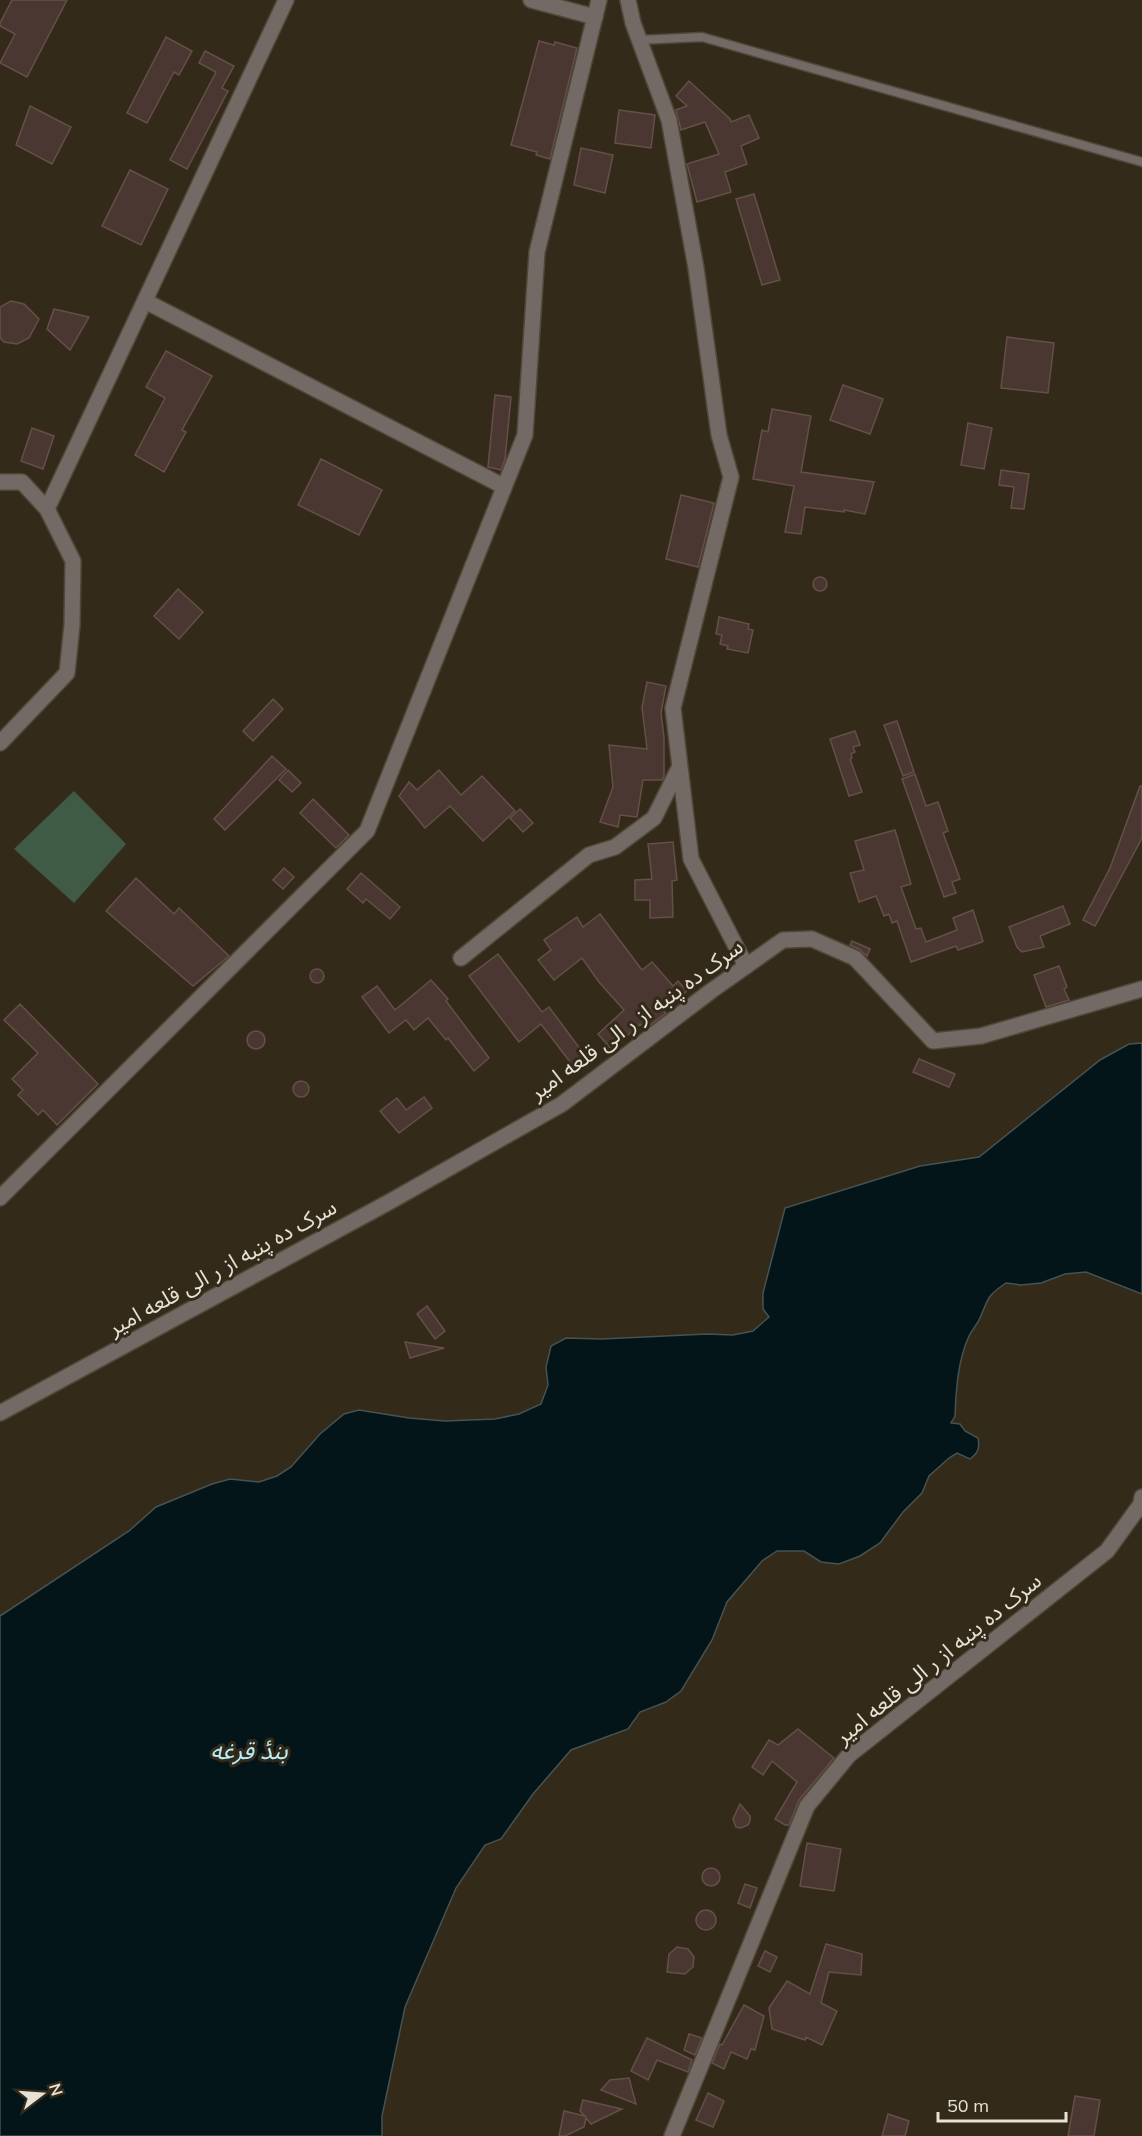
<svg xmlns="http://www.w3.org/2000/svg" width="1142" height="2136" font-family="Mulish,'Noto Sans Arabic',sans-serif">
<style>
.green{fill:#3f5b46}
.water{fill:#031519;stroke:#475252;stroke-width:1.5}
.building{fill:#4b3731;stroke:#654f49;stroke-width:1.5}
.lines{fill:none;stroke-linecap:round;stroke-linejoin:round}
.service-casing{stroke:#514738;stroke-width:11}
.minor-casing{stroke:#514738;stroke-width:18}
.tertiary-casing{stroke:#514738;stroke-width:18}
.service{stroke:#736965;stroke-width:8}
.minor{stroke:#736965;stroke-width:15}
.tertiary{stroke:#736965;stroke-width:15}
.labels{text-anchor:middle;stroke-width:6;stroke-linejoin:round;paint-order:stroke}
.street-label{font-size:22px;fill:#e7e1d6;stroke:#342a1a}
.water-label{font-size:24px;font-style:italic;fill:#b7effb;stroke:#342a1a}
</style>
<rect width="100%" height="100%" fill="#342a1a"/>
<!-- green -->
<path class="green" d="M74 791 126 844 74 903 14 849Z"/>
<!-- water -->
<path class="water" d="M1142 1043V1294L1086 1272 1065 1274 1041 1283 1021 1285 1006 1283C985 1297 989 1299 979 1320 976 1326 972 1330 969 1336 958 1360 956 1389 955 1416L951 1423 960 1424 965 1431 978 1438C980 1448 978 1453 970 1459L957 1453 949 1458 929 1476 922 1493 903 1512 880 1543 860 1556 839 1564 821 1562 804 1551H777L762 1561 727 1602 712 1640 681 1691 666 1702 640 1712 628 1729 571 1750 533 1794 501 1839 485 1845 456 1888 405 2007 382 2116V2136H0V1616L129 1531 156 1507 212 1484 230 1479 259 1482 277 1476 291 1467 320 1434 344 1414 359 1410 409 1418 445 1421 495 1419 519 1414 541 1404 548 1385 546 1367 551 1346 566 1338 602 1339 707 1334 733 1335 753 1331 769 1317 763 1309V1293L785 1208 920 1166 979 1157 1100 1060 1129 1044Z"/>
<!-- building -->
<g class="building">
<path d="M12 0H67L27 77 0 63 15 34 0 26V23Z"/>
<path d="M166 37 192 51 179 75 174 72 147 123 127 113Z"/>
<path d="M539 41 554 45 555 42 577 48 550 159 536 155 537 152 511 145Z"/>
<path d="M205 51 234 66 222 88 228 91 187 169 170 160 216 72 199 63Z"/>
<path d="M689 81 730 119 731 122 749 115 759 138 741 146 747 164 725 172 731 192 697 202 687 164 719 154 705 122 681 130 676 110 687 106 676 96Z"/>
<path d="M30 106 71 127 52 164 16 145Z"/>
<path d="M619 110 655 115 651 148 615 143Z"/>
<path d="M581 148 613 155 605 193 574 185Z"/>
<path d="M130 170 168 189 141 245 102 226Z"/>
<path d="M754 194 780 280 762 285 736 199Z"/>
<path d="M11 301 24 304 39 319 29 338 17 344 4 342 0 338V307Z"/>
<path d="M54 309 89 317 70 350 47 329Z"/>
<path d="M1007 337 1054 343 1048 393 1001 388Z"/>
<path d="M166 351 212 376 182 430 186 432 164 472 135 455 165 398 146 387Z"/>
<path d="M843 385 883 399 870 434 830 420Z"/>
<path d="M495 395 511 397 505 459 501 470 488 467Z"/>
<path d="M772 409 811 416 801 472 874 482 865 514 844 510V512L805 507 801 534 785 532 794 486 753 479 762 430 768 432Z"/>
<path d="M968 423 992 428 984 469 961 465Z"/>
<path d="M32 428 54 436 43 469 21 461Z"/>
<path d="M321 459 382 490 359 535 298 505Z"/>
<path d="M1001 470 1029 474 1024 509 1011 508 1014 487 999 485Z"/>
<path d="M681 495 714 503 698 567 666 559Z"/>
<circle cx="820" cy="584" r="7"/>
<path d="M178 589 203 612 179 639 154 616Z"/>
<path d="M719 617 749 624 748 629 753 630 748 653 727 649 728 646 720 644 722 635 716 634Z"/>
<path d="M647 682 666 686 661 713 664 737V777L662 780H643L637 817 620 815 618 827 600 822 613 787 609 745 647 749 642 707Z"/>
<path d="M273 699 283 709 253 741 243 731Z"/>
<path d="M897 721 914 772 903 776 884 725Z"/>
<path d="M855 731 860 745 853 747 855 752 851 754 852 758 850 759 862 792 849 796 830 739Z"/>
<path d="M272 756 286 769 225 830 214 819Z"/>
<path d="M288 770 301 783 292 792 279 780Z"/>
<path d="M439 770 461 795 482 776 515 811 483 841 450 806 425 828 399 796 409 782 417 790Z"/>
<path d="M915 774 926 806 938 802 948 831 943 833 960 879 952 882 956 893 944 897 902 779Z"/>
<path d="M1140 786H1142V838L1095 926 1083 920 1110 868Z"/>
<path d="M313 799 349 835 336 848 300 813Z"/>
<path d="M520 809 533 823 523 832 510 818Z"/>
<path d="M895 830 911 884 901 887 916 929 921 928 926 942 957 930 953 918 973 910 983 941 982 942 958 950 956 946 911 962 897 921 892 923 889 914 884 916 876 896 859 902 850 873 864 870 855 841Z"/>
<path d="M673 842 677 880 672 881 673 917 650 918V900H635V880L652 879 648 844Z"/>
<path d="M284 868 294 877 283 889 273 880Z"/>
<path d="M361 873 400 907 390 919 366 899 363 903 347 889Z"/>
<path d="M136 878 174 914 179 908 229 956 193 986 106 911Z"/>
<path d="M1063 906 1070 924 1040 936 1044 947 1022 952 1017 947 1009 927Z"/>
<path d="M600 914 642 970 652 962 673 986 678 981 687 991 664 1011 666 1013 645 1029 640 1024 612 1050 598 1034 624 1010 599 982 582 958 554 980 538 960 551 950 544 940 577 917 583 927Z"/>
<path d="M852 941 870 949 867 956 859 949 850 945Z"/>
<path d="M498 954 542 1012 549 1007 590 1062 577 1071 541 1024 519 1042 469 976Z"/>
<path d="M1059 966 1067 987 1064 989 1069 1000 1046 1007 1034 975Z"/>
<circle cx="317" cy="976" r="7"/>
<path d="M431 980 448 999 446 1001 489 1058 474 1071 448 1038 446 1040 428 1018 414 1030 406 1020 389 1033 362 997 377 986 395 1010Z"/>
<path d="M20 1004 98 1084 57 1125 43 1110 38 1115 18 1095 23 1090 12 1079 38 1053 4 1020Z"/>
<circle cx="256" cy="1040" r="9"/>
<path d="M919 1059 955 1074 949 1087 913 1072Z"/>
<circle cx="301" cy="1089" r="8"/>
<path d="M424 1097 432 1108 399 1133 380 1111 397 1098 406 1110Z"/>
<path d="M427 1306 445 1331 435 1339 417 1314Z"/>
<path d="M405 1342 444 1348 410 1358Z"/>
<path d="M798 1729 834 1758 799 1800 789 1825H785L775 1819 797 1782 772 1761 763 1775 752 1767 769 1740 778 1745Z"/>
<path d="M740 1804 750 1816V1821L748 1825 741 1828 736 1827 733 1819Z"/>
<path d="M807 1843 841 1849 834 1891 800 1886Z"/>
<circle cx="711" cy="1877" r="9"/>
<path d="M745 1884 757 1888 750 1908 738 1903Z"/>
<circle cx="706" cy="1920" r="10"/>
<path d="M826 1944 862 1954 861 1975 829 1972 821 2003 837 2011 822 2045 806 2037 805 2040 772 2029 769 2008 787 1981 810 1994Z"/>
<path d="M677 1947 688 1949 694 1957 693 1967 685 1974 667 1972 669 1954Z"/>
<path d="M765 1951 777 1957 770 1972 758 1966Z"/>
<path d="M744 2005 764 2016 755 2050 751 2049 747 2059 731 2052 724 2069 712 2063 720 2044 722 2045Z"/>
<path d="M689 2034 702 2038 695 2055 684 2050Z"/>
<path d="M647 2038 692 2060 688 2072 657 2060 648 2080 631 2071Z"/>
<path d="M629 2078 636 2104 601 2090 610 2080Z"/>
<path d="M708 2093 724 2101 713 2127 696 2120Z"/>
<path d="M1075 2096 1100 2100 1094 2136H1068Z"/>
<path d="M583 2100 622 2109 591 2124 586 2118 584 2127 565 2136H559L564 2111 585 2116 580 2111Z"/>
<path d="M888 2114 909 2121 905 2136H882Z"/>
</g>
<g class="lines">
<defs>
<path id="service" d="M639 40 702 37 1142 162"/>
<g id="minor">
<path d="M531 0 595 17"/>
<path d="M628 0 633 23 669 120 696 268 719 435 731 477 673 708 691 859 746 966"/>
<path d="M145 301 503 486"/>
<path d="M47 509 286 0"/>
<path d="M461 958 589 855 615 847 654 818 679 768"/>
<path d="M0 1198 367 831 525 435 537 252 599 0"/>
</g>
<g id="tertiary">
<path d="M0 482H22L47 509 73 561 72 625 67 673 0 743"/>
<path d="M0 1413 391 1201 562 1104 711 991 783 940 812 939 855 958 933 1041 981 1036 1142 989"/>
<path d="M672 2136 807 1806 849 1755 1107 1551 1141 1504 1142 1497"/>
</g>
</defs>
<!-- service casing -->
<use href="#service" class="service-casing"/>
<!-- minor casing -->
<use href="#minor" class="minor-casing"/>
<!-- tertiary casing -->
<use href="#tertiary" class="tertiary-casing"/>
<!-- service -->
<use href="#service" class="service"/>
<!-- minor -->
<use href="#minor" class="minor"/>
<!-- tertiary -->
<use href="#tertiary" class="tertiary"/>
</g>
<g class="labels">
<!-- street labels -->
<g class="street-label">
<text transform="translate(636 1019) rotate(-36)" y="8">سرک ده پنبه از ر الی قلعه امیر</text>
<text transform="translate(222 1267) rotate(-29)" y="8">سرک ده پنبه از ر الی قلعه امیر</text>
<text transform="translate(938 1658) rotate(-39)" y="8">سرک ده پنبه از ر الی قلعه امیر</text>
</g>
<!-- water labels -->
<g class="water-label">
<text x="249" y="1759">بندٔ قرغه</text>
</g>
</g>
<!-- north arrow -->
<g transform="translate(42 2094) rotate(73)" stroke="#342a1a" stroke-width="4.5" paint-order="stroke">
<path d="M0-4.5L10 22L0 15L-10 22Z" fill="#e7e1d6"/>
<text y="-9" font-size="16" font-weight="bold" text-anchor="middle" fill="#e7e1d6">N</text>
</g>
<!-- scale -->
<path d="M938 2112v9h128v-9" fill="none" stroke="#e7e1d6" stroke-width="3"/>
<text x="947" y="2112" font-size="18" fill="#e7e1d6" stroke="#342a1a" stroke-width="4.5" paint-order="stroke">50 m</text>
</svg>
